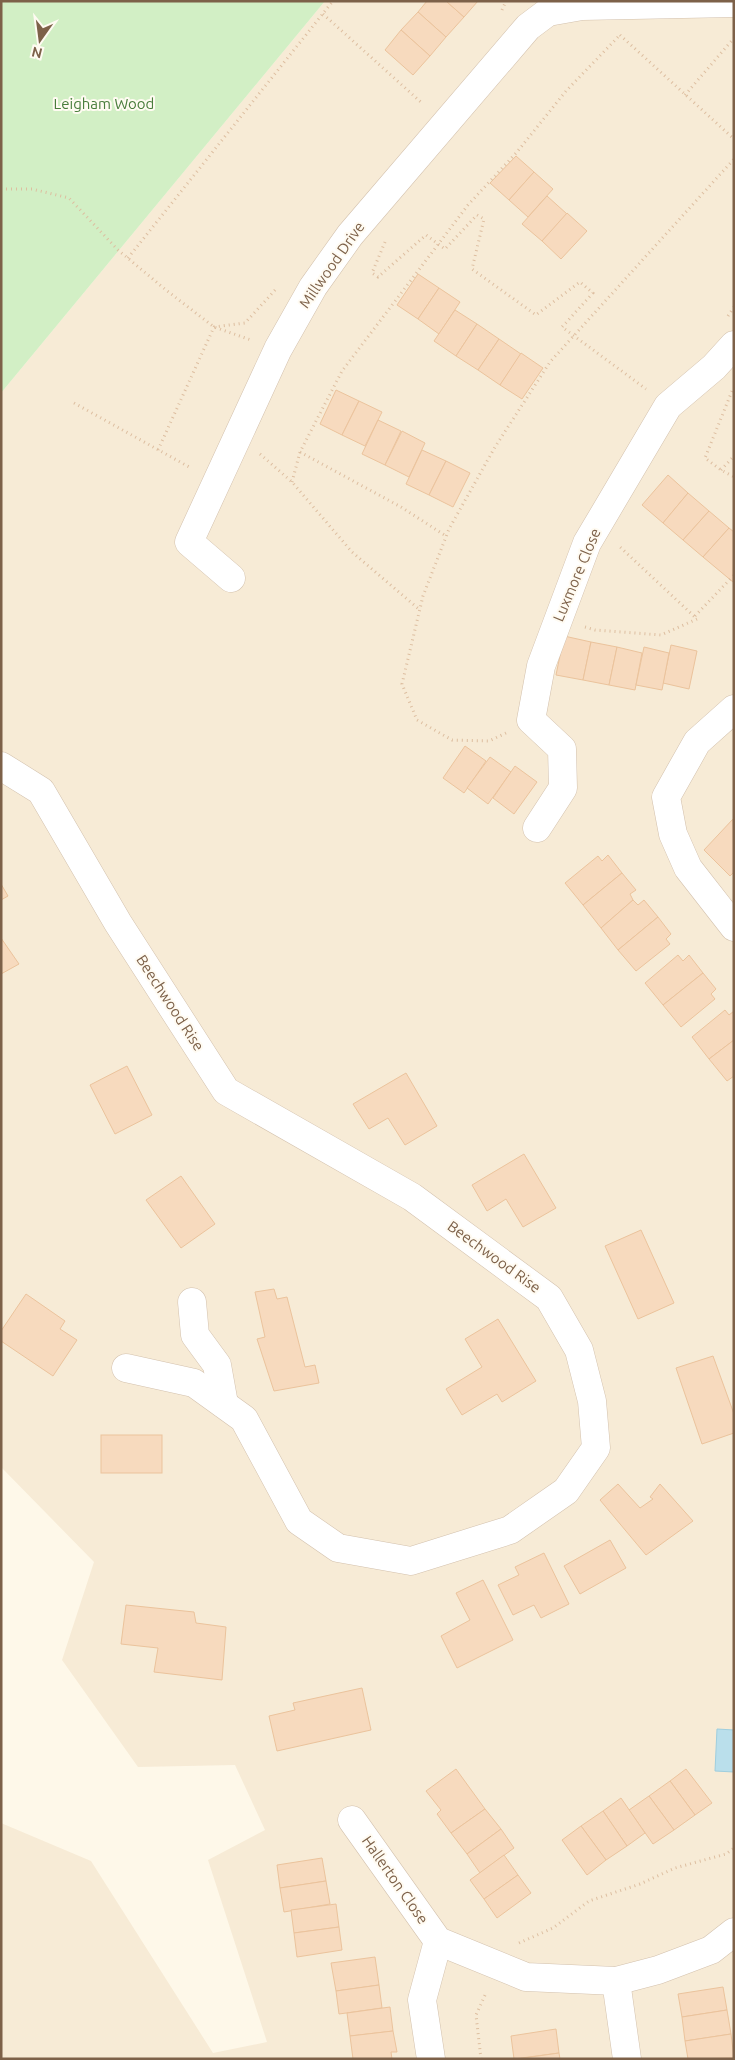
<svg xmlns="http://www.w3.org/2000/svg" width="735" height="2060" font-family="Ubuntu,sans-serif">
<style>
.residential{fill:#f7ebd6}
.green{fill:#d2efc5}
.water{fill:#badfeb;stroke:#9fcede}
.building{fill:#f7dabe;stroke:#ebc39c}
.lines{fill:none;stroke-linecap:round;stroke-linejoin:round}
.street-casing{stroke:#d3c1ad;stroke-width:29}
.path{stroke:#ddbea0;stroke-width:3;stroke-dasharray:1 4;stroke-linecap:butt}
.street{stroke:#fff;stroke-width:28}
.labels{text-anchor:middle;stroke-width:4;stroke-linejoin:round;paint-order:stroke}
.park-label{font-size:15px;fill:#497d3c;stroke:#fffbf2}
.street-label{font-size:15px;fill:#7d6149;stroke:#fffbf2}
</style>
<rect width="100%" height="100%" fill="#fef8e9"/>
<!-- residential -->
<path class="residential" d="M325 1H734V2059H1V1823L91 1861 213 2053 267 2042 208 1860 265 1830 235 1765 138 1767 62 1660 94 1562 1 1467V393Z"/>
<!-- green -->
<path class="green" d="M1 1H325L1 393Z"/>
<!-- water -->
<path class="water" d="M717 1729 734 1730V1772L715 1771Z"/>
<!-- building -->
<g class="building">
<path d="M427 1H446L464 17 446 37 418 12Z"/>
<path d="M446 1H478L464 17Z"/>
<path d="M418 12 446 37 430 56 401 30Z"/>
<path d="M401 30 430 56 413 75 385 50Z"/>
<path d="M516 156 534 172 509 200 490 183Z"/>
<path d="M534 172 553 189 528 217 509 200Z"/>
<path d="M547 196 567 214 542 241 522 224Z"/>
<path d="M567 213 587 231 561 259 542 241Z"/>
<path d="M418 274 439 288 418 319 397 305Z"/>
<path d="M439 288 460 302 439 334 418 319Z"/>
<path d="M455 310 477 324 456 356 434 341Z"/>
<path d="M477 324 499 339 478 370 456 356Z"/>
<path d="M499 339 521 354 500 385 478 370Z"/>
<path d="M521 353 543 368 522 399 500 385Z"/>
<path d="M336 390 359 401 342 435 320 424Z"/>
<path d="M359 401 382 412 365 446 342 435Z"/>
<path d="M378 420 401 431 385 465 362 454Z"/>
<path d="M402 431 425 443 409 477 385 465Z"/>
<path d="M422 450 446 461 429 495 406 484Z"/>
<path d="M446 461 470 473 453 507 429 495Z"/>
<path d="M668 475 688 493 663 523 642 505Z"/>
<path d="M688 493 709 511 683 540 663 523Z"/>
<path d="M709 511 729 528 703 557 683 540Z"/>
<path d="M729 528 734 532 733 582 703 557Z"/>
<path d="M564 636 591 642 583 680 556 675Z"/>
<path d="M591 642 617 647 609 685 583 680Z"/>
<path d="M671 645 697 651 689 689 663 683Z"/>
<path d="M617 647 642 653 635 690 609 685Z"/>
<path d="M644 647 669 653 662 690 636 685Z"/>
<path d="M465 746 486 761 464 793 443 778Z"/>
<path d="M490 757 511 772 488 804 467 788Z"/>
<path d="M515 766 537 782 514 814 493 798Z"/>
<path d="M733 819 734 872 730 876 704 850Z"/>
<path d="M608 855 622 873 583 905 565 883 598 856 602 861Z"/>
<path d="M622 873 636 890 630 894 633 900 601 928 583 905Z"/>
<path d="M1 884 8 896 1 900Z"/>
<path d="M633 900 638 905 644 900 658 917 618 950 601 928Z"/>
<path d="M658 917 671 934 666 939 670 944 636 971 618 950Z"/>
<path d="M1 938 19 964 1 974Z"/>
<path d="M678 955 683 961 689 955 703 973 663 1005 645 983Z"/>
<path d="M703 973 716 989 711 994 715 999 681 1027 663 1005Z"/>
<path d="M725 1010 729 1015 734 1011V1040L709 1059 692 1037Z"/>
<path d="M734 1040V1076L727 1081 709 1059Z"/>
<path d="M127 1066 152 1115 115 1134 90 1085Z"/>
<path d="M406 1073 437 1126 405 1145 388 1118 369 1129 353 1104Z"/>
<path d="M524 1154 556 1208 523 1227 506 1199 487 1211 472 1185Z"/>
<path d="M181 1176 215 1224 181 1248 146 1200Z"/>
<path d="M641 1230 674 1303 638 1319 605 1246Z"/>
<path d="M274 1289 277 1299 287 1297 305 1367 315 1365 319 1383 274 1391 257 1339 265 1337 255 1292Z"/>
<path d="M26 1294 65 1321 60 1329 77 1340 53 1376 1 1341V1331Z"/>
<path d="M498 1319 536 1381 502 1402 497 1394 462 1415 446 1389 482 1367 465 1339Z"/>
<path d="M713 1356 734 1414V1433L702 1444 676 1368Z"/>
<rect x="101" y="1435" width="61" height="38"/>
<path d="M618 1484 640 1508 653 1499 650 1497 660 1484 693 1521 646 1555 600 1500Z"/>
<path d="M610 1540 626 1568 580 1594 564 1566Z"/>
<path d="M544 1553 569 1604 541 1618 534 1605 513 1615 498 1585 519 1575 515 1567Z"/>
<path d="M483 1580 513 1640 457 1668 441 1636 470 1620 456 1593Z"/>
<path d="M126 1605 194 1612 196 1623 226 1627 222 1680 154 1672 158 1648 121 1644Z"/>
<path d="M362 1688 371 1730 277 1751 269 1716 295 1710 293 1703Z"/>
<path d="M456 1769 485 1809 451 1833 437 1814 441 1810 426 1791Z"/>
<path d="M686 1769 712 1803 695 1815 670 1781Z"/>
<path d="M670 1781 695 1815 674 1830 649 1796Z"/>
<path d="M649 1796 674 1830 653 1844 629 1810Z"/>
<path d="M621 1798 645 1833 627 1846 603 1811Z"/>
<path d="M485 1809 501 1829 467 1854 451 1833Z"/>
<path d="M603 1811 627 1846 606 1860 581 1826Z"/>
<path d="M581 1826 606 1860 587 1875 562 1840Z"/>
<path d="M501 1829 514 1848 480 1873 467 1854Z"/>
<path d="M504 1855 518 1875 484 1899 470 1880Z"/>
<path d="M322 1858 326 1881 280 1888 277 1865Z"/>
<path d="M518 1875 531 1893 497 1918 484 1899Z"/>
<path d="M326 1881 330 1904 284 1912 280 1888Z"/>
<path d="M336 1904 339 1927 294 1933 291 1910Z"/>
<path d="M339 1927 342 1950 297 1957 294 1933Z"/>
<path d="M375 1957 379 1985 336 1991 331 1963Z"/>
<path d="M379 1985 382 2008 339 2014 336 1991Z"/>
<path d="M723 1987 727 2010 682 2017 678 1994Z"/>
<path d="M390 2007 393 2031 350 2036 347 2013Z"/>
<path d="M727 2010 731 2034 685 2041 682 2017Z"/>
<path d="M556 2029 559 2053 514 2059 511 2036Z"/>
<path d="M393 2031 397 2052H391L392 2059H353L350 2036Z"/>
<path d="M731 2034 734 2058 688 2059 685 2041Z"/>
<path d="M559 2053 560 2059H517Z"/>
</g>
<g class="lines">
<defs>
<g id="street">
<path d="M231 578 189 542 278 349 313 287 350 235 528 27 548 12 582 6 734 3"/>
<path d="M734 709 697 742 666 797 673 834 688 868 734 927"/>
<path d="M1 766 41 791 118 923 226 1091 412 1197 549 1298 579 1350 592 1401 596 1448 566 1491 510 1530 411 1561 338 1548 299 1521 244 1419 194 1383 126 1368"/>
<path d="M537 828 563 788 562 749 531 720 541 666 587 543 668 406 714 367 734 345"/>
<path d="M192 1302 195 1335 217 1365 224 1404"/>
<path d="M352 1820 438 1941 526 1977 616 1981 658 1970 711 1950 734 1932"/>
<path d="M616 1981 627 2059"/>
<path d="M431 2059 422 2000 438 1941"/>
</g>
</defs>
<!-- street casing -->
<use href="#street" class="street-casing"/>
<!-- path -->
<g class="path">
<path d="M502 10 506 1"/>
<path d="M323 14 423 104"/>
<path d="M620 35 734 139"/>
<path d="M685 95 734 38"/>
<path d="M1 189H32L69 198 118 250 166 290 214 327 251 340"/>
<path d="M385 242 372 273 378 277 426 235 445 249 477 215 484 219 472 269 536 315 580 282 593 293 562 327 646 389"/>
<path d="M128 258 333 1"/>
<path d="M728 316 734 307"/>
<path d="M732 391 705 458 721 470 734 477"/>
<path d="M74 403 191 468"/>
<path d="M158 450 214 327 245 323 277 288"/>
<path d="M300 452 401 507 446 536"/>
<path d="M260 454 292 482 352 552 420 610"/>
<path d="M721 470 734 456"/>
<path d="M292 482 300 452 342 371 468 205 517 152 566 91 619 36"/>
<path d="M695 616 734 575"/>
<path d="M585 627 595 630 661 635 697 619 619 546"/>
<path d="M506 733 489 741 452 740 417 720 402 684 423 596 449 529 495 447 550 362 734 159"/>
<path d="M519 1943 553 1928 589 1901 640 1884 675 1868 726 1854 734 1848"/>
<path d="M481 2059 476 2015 486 1993"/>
</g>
<!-- street -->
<use href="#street" class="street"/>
</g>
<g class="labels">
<!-- park labels -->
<g class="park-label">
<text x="104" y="109">Leigham Wood</text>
</g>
<!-- street labels -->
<g class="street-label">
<text transform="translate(332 265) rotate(-55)" y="5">Millwood Drive</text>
<text transform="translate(577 575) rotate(-67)" y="5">Luxmore Close</text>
<text transform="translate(170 1003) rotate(57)" y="5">Beechwood Rise</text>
<text transform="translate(494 1257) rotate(36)" y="5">Beechwood Rise</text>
<text transform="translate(395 1880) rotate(55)" y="5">Hallerton Close</text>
</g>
</g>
<!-- border -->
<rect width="735" height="2060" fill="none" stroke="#7d6149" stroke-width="5"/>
<!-- north arrow -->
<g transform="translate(40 40) rotate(194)" stroke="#fffbf2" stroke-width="4" paint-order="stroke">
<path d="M0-4L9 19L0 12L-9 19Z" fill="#7d6149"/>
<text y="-8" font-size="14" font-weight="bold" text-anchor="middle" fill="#7d6149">N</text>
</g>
</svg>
